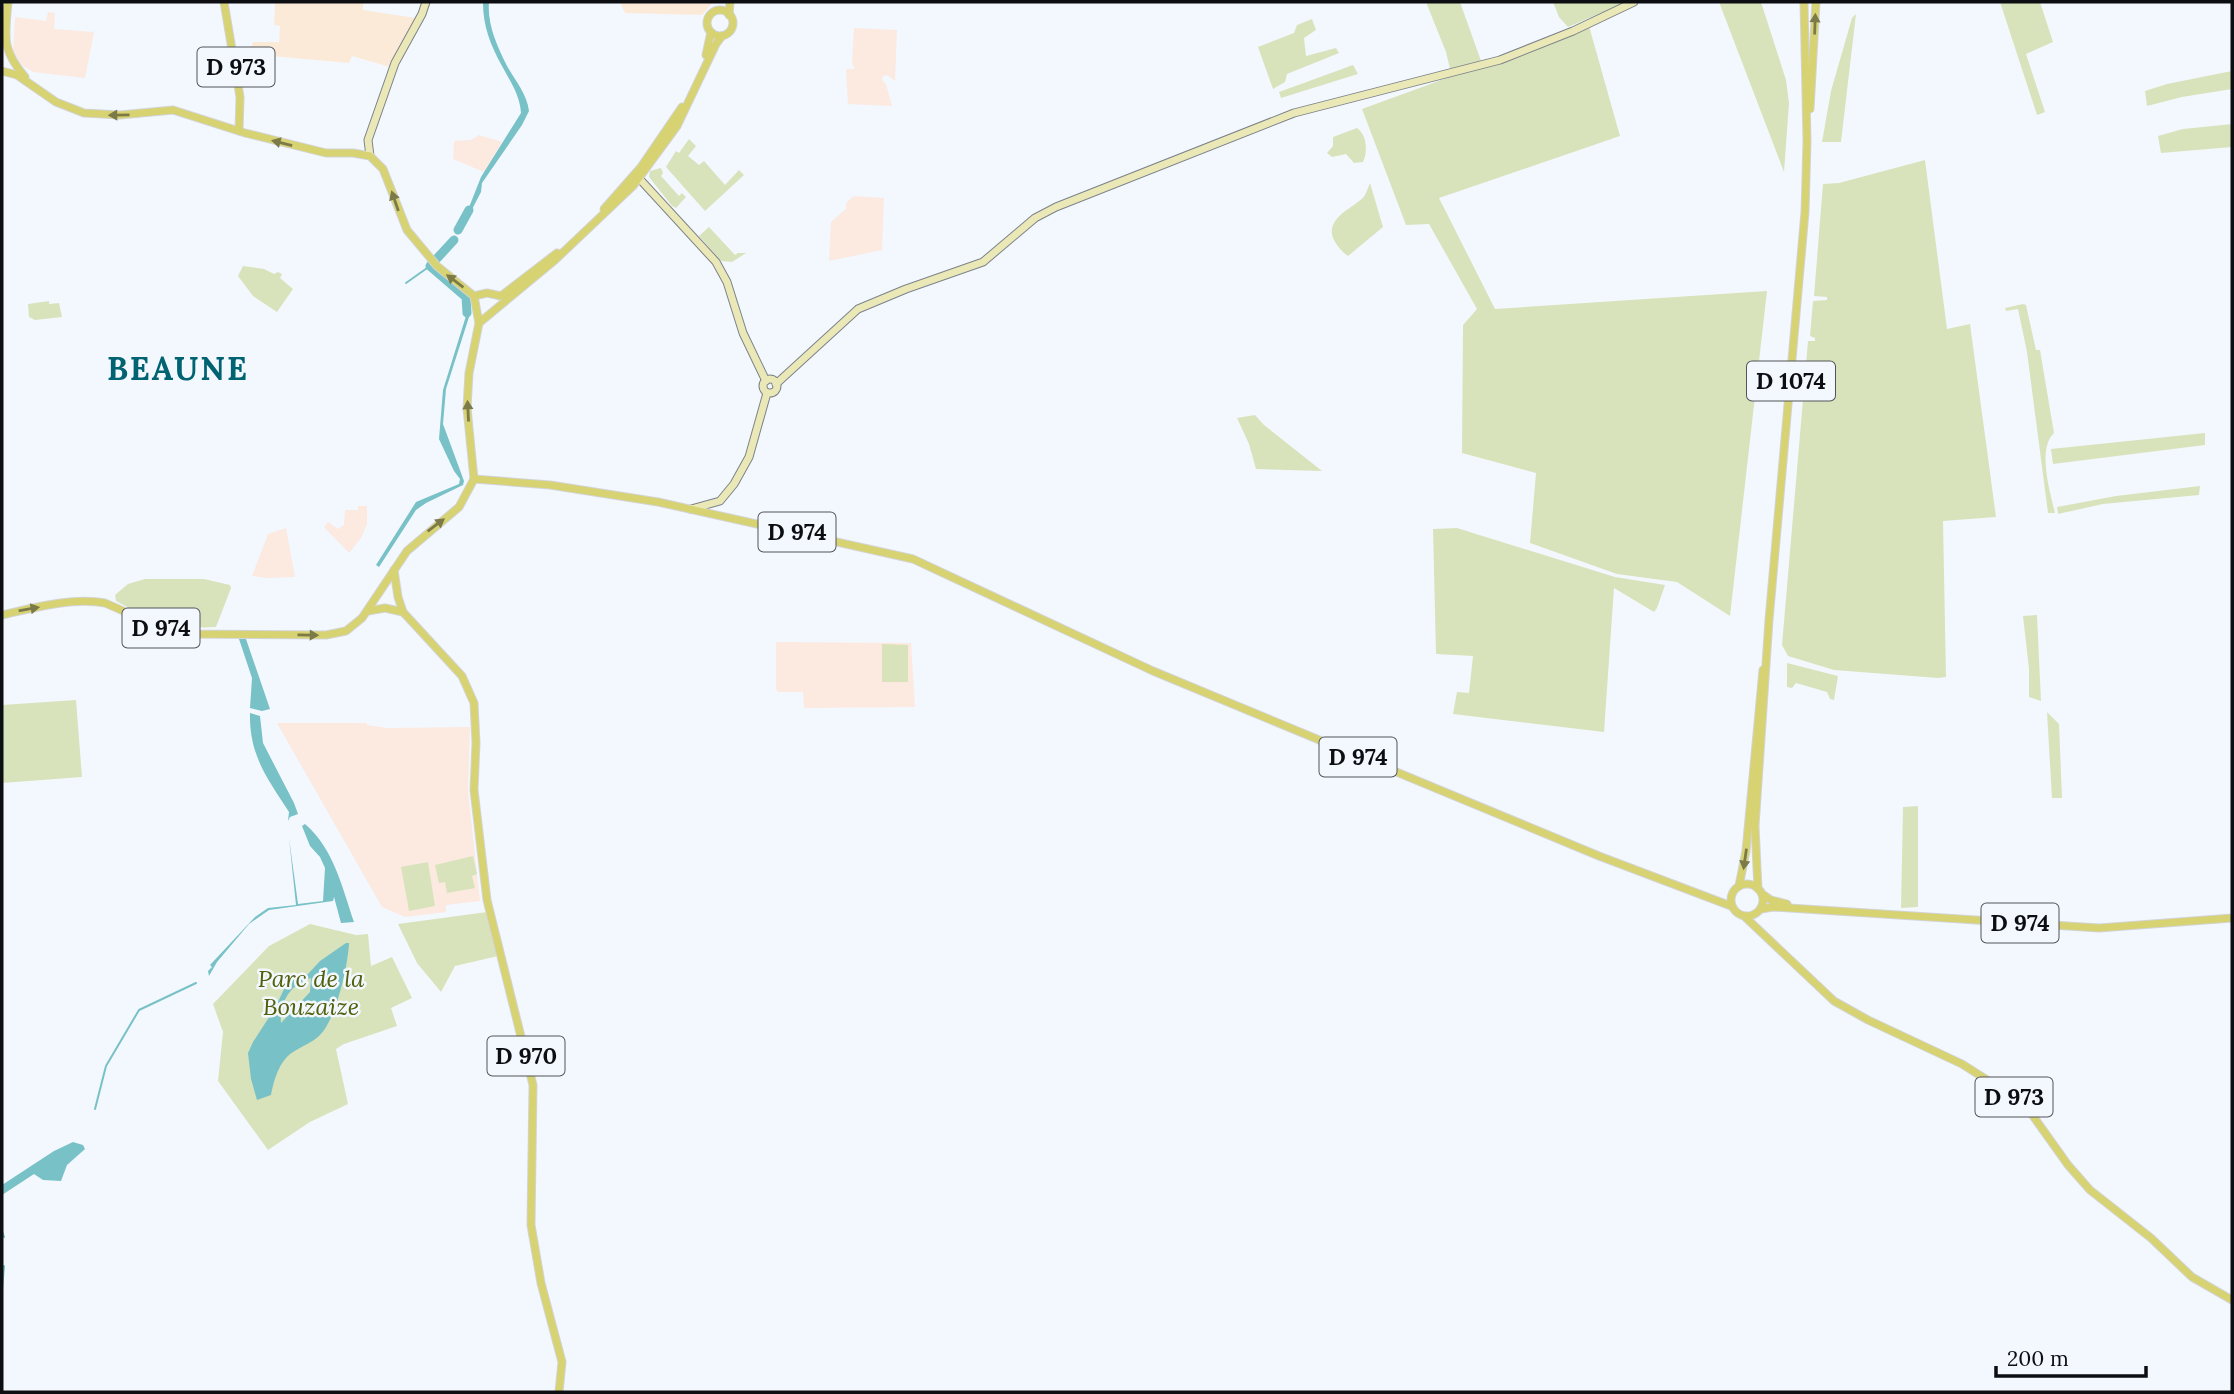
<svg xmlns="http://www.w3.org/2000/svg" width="2234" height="1394" font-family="Lora,serif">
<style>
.commercial{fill:#fcead9}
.education{fill:#fce9e0}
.green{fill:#d8e3bc}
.water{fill:#77c1c7;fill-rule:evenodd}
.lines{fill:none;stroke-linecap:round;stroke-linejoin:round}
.stream{stroke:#77c1c7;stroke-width:2}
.river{stroke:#77c1c7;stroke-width:9}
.secondary-casing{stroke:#7c8389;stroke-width:9}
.primary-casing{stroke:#d3d4d4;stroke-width:9}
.secondary{stroke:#ebe8b8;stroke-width:7}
.primary{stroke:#d7d272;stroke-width:7}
.oneway{fill:#7c7a46}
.labels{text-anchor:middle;stroke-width:5;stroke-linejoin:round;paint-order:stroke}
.shield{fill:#f3f8fe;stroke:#515458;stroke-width:2}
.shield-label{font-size:23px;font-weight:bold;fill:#0c0e11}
.park-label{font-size:24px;font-style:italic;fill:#50600b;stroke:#f3f8fe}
.district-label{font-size:32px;font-weight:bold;letter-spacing:2px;fill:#006371;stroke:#f3f8fe}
</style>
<rect width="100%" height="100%" fill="#f3f8fe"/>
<!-- commercial -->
<g class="commercial">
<path d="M275 2H363V10L416 18 390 67 352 56 349 63 249 54 253 42H279L280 26 274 25Z"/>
<path d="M620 2H713L702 15 625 13Z"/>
</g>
<!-- education -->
<g class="education">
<path d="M48 12 55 13 54 29 94 32 85 78 33 72 22 65 13 51 15 17 46 21Z"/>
<path d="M854 28 897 30 895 81 887 75 883 76 882 80 886 84 892 106 848 104 846 69H855L852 63Z"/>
<path d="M479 135 502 142 484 172 453 159 454 141 471 140Z"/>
<path d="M854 196 884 198 882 250 829 261 831 222 846 209V203Z"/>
<path d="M358 506H367V524L361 538 349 553 324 527 328 522 338 529 344 525 345 510H358Z"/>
<path d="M286 528 295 577 267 578 252 576 268 534Z"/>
<path d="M776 642 911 643 915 707 804 708 803 692H778L776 689Z"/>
<path d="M277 723H367V725L387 728 470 727 468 791 480 901 446 905V912L405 917 382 907Z"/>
</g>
<!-- green -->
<g class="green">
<path d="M1426 2H1460L1481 61 1450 69 1446 52Z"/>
<path d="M1553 2H1626L1568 27 1559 17Z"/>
<path d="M1719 2H1761L1786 80 1789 103 1784 172Z"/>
<path d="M2000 2H2040L2053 42 2026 54 2045 112 2037 115Z"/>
<path d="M1856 14 1841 142H1822L1831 91 1852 18Z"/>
<path d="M1312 19 1316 30 1304 38 1306 56 1336 48 1339 53 1287 74 1285 82 1273 89 1258 47 1294 33 1297 25Z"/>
<path d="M1589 26 1620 136 1439 198 1495 309 1767 291 1730 616 1677 582 1617 574 1530 543 1536 473 1462 453 1463 325 1477 309 1429 224 1406 225 1362 109Z"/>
<path d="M1353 65 1358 74 1281 98 1279 92Z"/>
<path d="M2232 71V89L2182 97 2147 106 2145 91 2167 84Z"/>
<path d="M2232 124V147L2161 153 2158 136 2183 129Z"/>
<path d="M1357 128C1367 135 1368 152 1363 162L1354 163 1346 154 1332 157 1327 153 1333 146V137Z"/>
<path d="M689 139 696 146 688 156 699 165 704 161 725 185 739 170 744 175 705 211 666 167 676 151 679 153Z"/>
<path d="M1925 160 1947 329 1970 324 1996 517 1943 521 1946 677 1938 678 1834 670 1788 656 1782 645 1808 341H1815V338L1810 336 1813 301 1827 300V297L1814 296 1823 184 1839 183Z"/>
<path d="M661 168 663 173 661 176 679 196 682 193 686 197 676 208 672 206 649 177 650 171Z"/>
<path d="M1370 183 1383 227 1348 256C1342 252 1337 246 1334 240 1324 219 1351 209 1363 198 1366 194 1368 188 1370 183Z"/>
<path d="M709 227 735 255 738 253H746L732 262 721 261 699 236Z"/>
<path d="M243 266 264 269 274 274 278 272 282 274 280 278 293 289 277 312 253 296 238 276Z"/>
<path d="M49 301V304L59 303 62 317 35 320 29 317 28 304Z"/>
<path d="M2023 304 2026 305 2036 350H2040L2054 433C2037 449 2050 492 2055 513H2048L2027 352 2018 309 2006 311 2005 308Z"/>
<path d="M1255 415 1264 425 1322 471 1256 469 1249 444 1237 418Z"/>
<path d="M2205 433V445L2053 464 2051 449Z"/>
<path d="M2200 486 2199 495 2103 504 2058 514 2057 507 2116 496Z"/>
<path d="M1457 528 1615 577 1665 585 1657 608 1654 612 1614 588 1604 732 1453 714 1457 692 1469 693 1473 656 1436 654 1433 529Z"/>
<path d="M145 579H204L230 585 231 588 216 627C179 630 149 619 116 601L115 595 128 584Z"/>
<path d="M2037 615 2041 701 2029 697V669L2023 616Z"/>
<path d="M882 644 908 645V682H882Z"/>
<path d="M1787 663 1838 676 1834 700 1830 699 1827 692 1796 683 1792 688 1787 687Z"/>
<path d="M76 700 82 777 2 783V705Z"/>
<path d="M2047 712 2059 724 2062 798H2052Z"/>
<path d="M1918 806V907L1901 908 1903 807Z"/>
<path d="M473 856 477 874 472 876 475 888 447 893 445 882 439 883 435 865Z"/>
<path d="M428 862 435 906 409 911 401 867Z"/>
<path d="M487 912 498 956 455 966 441 992 417 963 398 924Z"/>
<path d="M310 924 356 935 368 934 371 966 392 957 412 998 391 1008 397 1026 344 1044 336 1049 348 1104 310 1122 268 1150 218 1081 223 1032 213 1004 269 946Z"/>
</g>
<!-- water -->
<g class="water">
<path d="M483 2H489C487 24 497 46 507 66 515 80 527 94 529 111L522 125 482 183 481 192 467 219 464 220 481 177 521 113C520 95 510 81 502 66 490 44 483 26 483 2Z"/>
<path d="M468 300 469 317 446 389 443 424 464 481 463 485 426 503 416 510 379 567 376 565 416 502 459 484 460 479 454 471 439 439 443 390 466 316V301Z"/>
<path d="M239 639H246L270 709 262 711 250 708 252 678Z"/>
<path d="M250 713 260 716 263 743 294 803 298 814 290 817 288 821 289 812C267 778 249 755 250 713Z"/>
<path d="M305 824C334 849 342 887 354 922L341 923 334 897 333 901 269 910 249 924 217 962 209 976 208 971 212 967 210 965 255 917 268 908 296 905 289 838 298 904 323 901 325 868 320 857 310 846 302 826Z"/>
<path d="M346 943H349C348 966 336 1019 320 1035 312 1043 302 1046 293 1052 279 1061 274 1080 271 1095L257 1100 251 1079 248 1053 253 1042 275 1008 287 983 294 977 308 974 320 961ZM311 978 310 992 281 1023C279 1002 291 984 311 978Z"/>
<path d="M73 1142 83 1145 85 1149 67 1165 61 1181 43 1180 34 1174 2 1195V1185L54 1151Z"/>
</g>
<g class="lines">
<!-- stream -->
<g class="stream">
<path d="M406 283 430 266"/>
<path d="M95 1109 106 1066 139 1010 196 983"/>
<path d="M2 1231 4 1237"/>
<path d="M2 1289 4 1266"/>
</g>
<!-- river -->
<g class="river">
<path d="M458 230 469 210"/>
<path d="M454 240 430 266 466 297 467 313"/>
</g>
<defs>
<g id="secondary">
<path d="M370 156 368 140 395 63 422 14 426 2"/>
<path d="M636 175 716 262 727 282 743 333 766 381"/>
<circle cx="770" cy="386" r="7"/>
<path d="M776 384 858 309 906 289 983 262 1035 218 1056 207 1294 113 1500 60 1573 31 1634 2"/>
<path d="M691 509 720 501 734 484 749 457 767 393"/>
</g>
<g id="primary">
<path d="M8 2C5 37 1 49 25 77"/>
<path d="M224 2 240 97 239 131"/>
<circle cx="720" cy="23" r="13"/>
<path d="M729 15 730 2"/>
<path d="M706 55 711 32"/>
<path d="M2 71 17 75 56 102 84 113 120 115 173 110 245 133 326 153H353L370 156 383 169 407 230 437 266 474 296 479 323 469 373 467 408 474 479 459 507 407 551 362 618 346 631 326 635 176 634 105 603C74 597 32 608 2 615"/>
<path d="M1810 109 1816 2"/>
<path d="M604 209 641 167 682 107"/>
<path d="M474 296 487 293 501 296 557 253"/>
<path d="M479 323 555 260 633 186 677 126 716 44 722 36"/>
<path d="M474 479 550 485 658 502 913 559 1153 671 1599 856 1731 906"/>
<path d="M394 570 398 597 403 612 462 676 474 703 476 743 474 790 487 900 533 1085 531 1225 541 1283 562 1362 559 1392"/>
<path d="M368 611 385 608 403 612"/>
<circle cx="1747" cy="900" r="16"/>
<path d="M1739 886 1746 851 1763 670"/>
<path d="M1758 889 1755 826 1769 620 1805 212 1807 141 1804 2"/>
<path d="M1762 894 1771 900 1787 904"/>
<path d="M1761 909 1773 907 2099 928 2232 918"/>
<path d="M1744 916 1834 1001 1868 1020 1962 1064 2017 1099 2031 1113 2068 1165 2090 1190 2151 1238 2192 1277 2232 1300"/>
</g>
</defs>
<!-- secondary casing -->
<use href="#secondary" class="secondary-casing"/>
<!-- primary casing -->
<use href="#primary" class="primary-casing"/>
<!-- secondary -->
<use href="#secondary" class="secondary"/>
<!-- primary -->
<use href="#primary" class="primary"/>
</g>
<!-- one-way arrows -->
<defs><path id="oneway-solid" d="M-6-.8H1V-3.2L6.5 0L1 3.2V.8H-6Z" transform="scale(1.75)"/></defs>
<g class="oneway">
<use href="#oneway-solid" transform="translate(1815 24) rotate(-88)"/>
<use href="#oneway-solid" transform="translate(119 115) rotate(179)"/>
<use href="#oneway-solid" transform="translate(282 143) rotate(-166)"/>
<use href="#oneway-solid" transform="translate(395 201) rotate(-109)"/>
<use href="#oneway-solid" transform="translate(455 281) rotate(-143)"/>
<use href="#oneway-solid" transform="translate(468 411) rotate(-93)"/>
<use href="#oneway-solid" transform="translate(436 525) rotate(-37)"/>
<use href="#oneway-solid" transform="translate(29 609) rotate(-10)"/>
<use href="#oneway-solid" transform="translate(308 635) rotate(1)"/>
<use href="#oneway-solid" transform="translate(1745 859) rotate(98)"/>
</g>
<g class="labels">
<!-- shield labels -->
<g class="shield">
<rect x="197.5" y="47.5" width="77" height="39" rx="5"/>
<rect x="1747" y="361.5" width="88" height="39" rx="5"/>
<rect x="758.5" y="512.5" width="77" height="39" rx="5"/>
<rect x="122.5" y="608.5" width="77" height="39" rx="5"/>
<rect x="1319.5" y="737.5" width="77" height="39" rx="5"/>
<rect x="1981.5" y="903.5" width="77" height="39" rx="5"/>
<rect x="487.5" y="1036.5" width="77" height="39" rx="5"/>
<rect x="1975.5" y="1077.5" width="77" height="39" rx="5"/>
</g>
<g class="shield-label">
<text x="236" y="75">D 973</text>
<text x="1791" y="389">D 1074</text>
<text x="797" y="540">D 974</text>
<text x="161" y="636">D 974</text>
<text x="1358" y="765">D 974</text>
<text x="2020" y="931">D 974</text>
<text x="526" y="1064">D 970</text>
<text x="2014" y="1105">D 973</text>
</g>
<!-- park labels -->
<g class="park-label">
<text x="311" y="987">Parc de la<tspan x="311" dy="28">Bouzaize</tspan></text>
</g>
<!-- district labels -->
<g class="district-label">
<text x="178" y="380">BEAUNE</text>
</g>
</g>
<!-- border -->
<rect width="2234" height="1394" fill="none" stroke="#0c0e11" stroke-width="7"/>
<!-- scale -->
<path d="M1996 1366v10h150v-10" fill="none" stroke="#0c0e11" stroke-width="3.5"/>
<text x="2007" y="1366" font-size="21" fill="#0c0e11" stroke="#f3f8fe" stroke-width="5" paint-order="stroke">200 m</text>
</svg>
